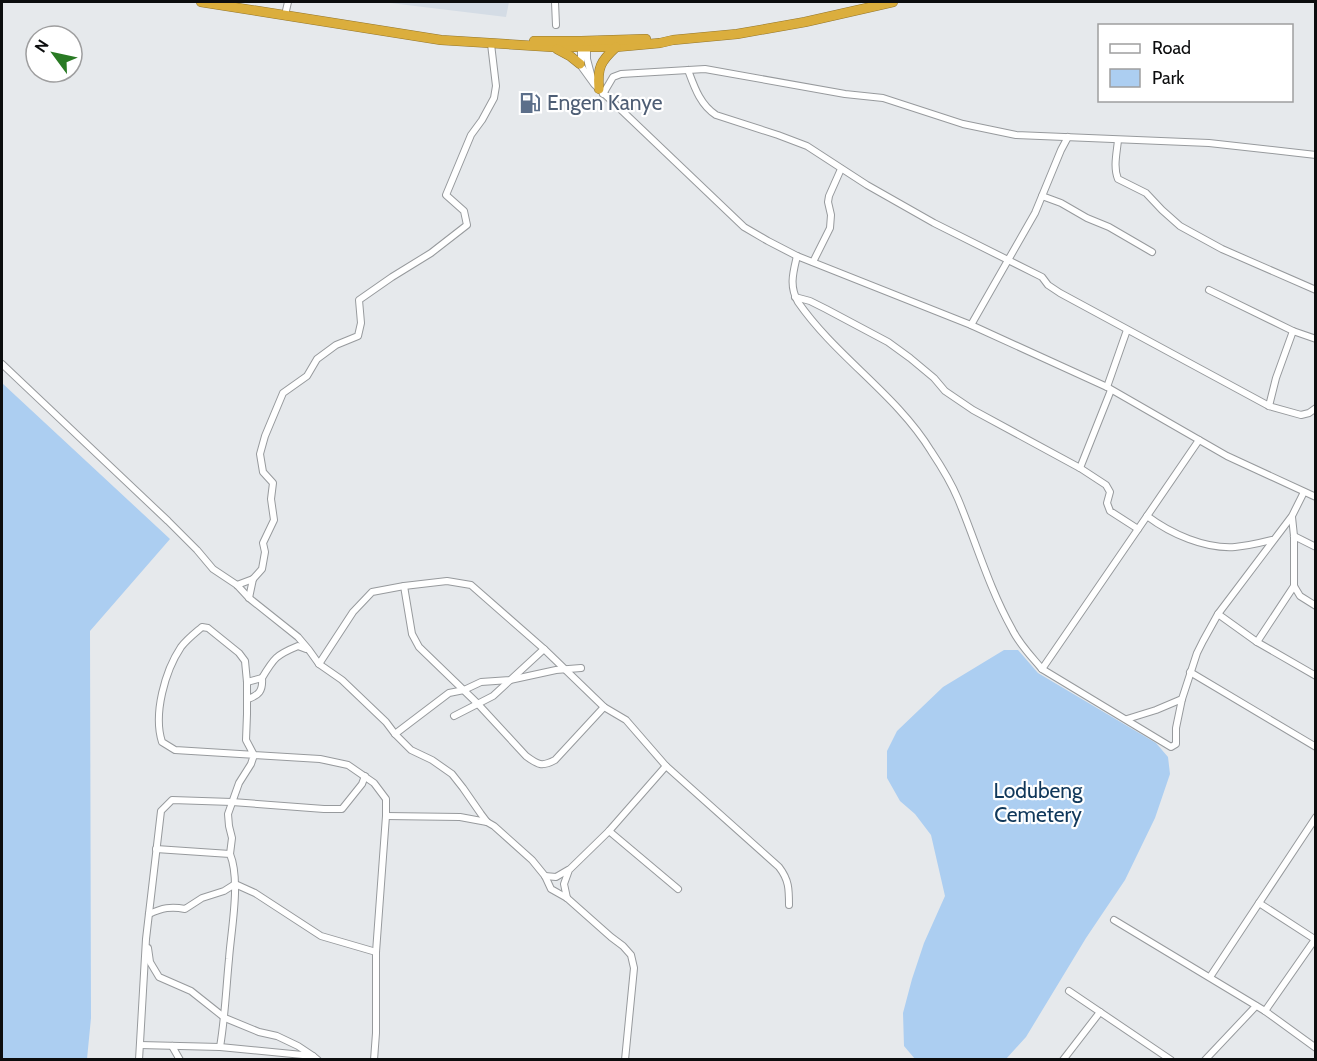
<svg xmlns="http://www.w3.org/2000/svg" width="1317" height="1061" font-family="Cabin,sans-serif">
<style>
.built{fill:#d4dce5}
.green{fill:#accef1}
.lines{fill:none;stroke-linecap:round;stroke-linejoin:round}
.minor-casing{stroke:#979a9d;stroke-width:8}
.highway-casing{stroke:#93762d;stroke-width:10}
.minor{stroke:#fff;stroke-width:6}
.highway{stroke:#dbae3d;stroke-width:9}
.labels{text-anchor:middle;stroke-width:4.5;stroke-linejoin:round;paint-order:stroke}
.service-label{font-size:21px;fill:#4e5e75;stroke:#fff;text-anchor:start}
.park-label{font-size:21px;fill:#10385b;stroke:#fff}
</style>
<rect width="100%" height="100%" fill="#e6e9ec"/>
<!-- built -->
<path class="built" d="M382 2H509L506 17Z"/>
<!-- green -->
<g class="green">
<path d="M2 383 170 539 90 631 91 1018 87 1059H2Z"/>
<path d="M1004 650H1018L1038 673 1156 743 1168 757 1170 774 1155 818 1125 880 1086 938 1026 1037 1006 1059H915L904 1046 903 1013 912 979 924 943 945 896 931 835 915 814 900 801 887 778V751L897 731 943 687Z"/>
</g>
<g class="lines">
<defs>
<g id="minor">
<path d="M555 2 556 25"/>
<path d="M285 15 288 2"/>
<path d="M587 44V59L592 78"/>
<path d="M581 45V66L594 84 744 227 768 241 797 256 971 325 1107 387 1227 456 1316 497"/>
<path d="M688 70C694 86 700 105 716 115L778 135 807 146 867 185 934 223 1042 277 1048 285 1060 293 1269 406"/>
<path d="M603 94 613 77 621 74 705 69 845 94 883 98 963 124 1016 135 1209 143 1316 155"/>
<path d="M1118 140C1117 152 1113 167 1118 179L1146 193 1162 210 1180 226 1222 249 1316 290"/>
<path d="M1042 196 1061 203 1087 218 1109 227 1152 252"/>
<path d="M797 256C793 273 789 286 798 302 836 357 896 394 931 451 941 466 951 482 958 499 976 542 989 588 1012 629 1019 644 1032 657 1042 669L1171 747 1176 744V728L1182 699 1197 653 1203 641 1218 614 1292 516 1304 492"/>
<path d="M813 262 830 228 831 215 828 202 829 196 841 169"/>
<path d="M1209 290 1293 331 1316 339"/>
<path d="M795 297 810 301 826 309 888 342 910 358 934 378 945 391 973 410 1080 468 1106 485 1110 492 1107 503 1110 511 1138 529"/>
<path d="M971 325 1035 213 1061 150 1068 137"/>
<path d="M1293 331 1276 378 1269 406 1301 415 1309 413 1316 408"/>
<path d="M2 364 168 521 197 550 213 569 237 585 249 598 298 637 309 650 319 664 342 680 386 722 395 734 411 750 432 760 452 774 463 788 481 814 487 822 494 826 532 860 545 876 551 889 567 898 611 937 623 946 631 955 634 968 625 1060"/>
<path d="M1107 387 1127 330"/>
<path d="M1080 468 1111 390"/>
<path d="M1147 516 1199 440"/>
<path d="M1292 517 1294 536V586L1300 596 1316 606"/>
<path d="M1294 536 1316 547"/>
<path d="M237 585 253 579"/>
<path d="M404 586 412 634 419 647 478 704 526 756C538 765 542 767 555 760L604 707"/>
<path d="M249 598 253 579 262 569 265 552 263 543 274 520 271 499 273 483 263 472 260 454 265 436 283 393 307 376 317 359 336 345 358 336 361 323 359 300 392 277 431 253 467 225 464 211 446 195 471 135 482 120 494 98 496 86 491 44"/>
<path d="M1218 614 1257 642 1316 676"/>
<path d="M1257 642 1294 586"/>
<path d="M319 664 353 612 372 592 404 586 447 581 471 585 544 649 604 707 626 720 666 766 779 867C789 880 789 889 789 905"/>
<path d="M1042 669 1147 516C1171 534 1205 549 1235 547 1248 546 1260 543 1272 540"/>
<path d="M1190 672 1316 747"/>
<path d="M247 682 262 678C274 658 276 655 298 646L306 649"/>
<path d="M248 699C259 695 263 691 262 678"/>
<path d="M454 716 493 696 544 649"/>
<path d="M1127 719 1156 710 1182 699"/>
<path d="M395 734 449 693 464 690 481 682 510 680 556 670 581 668"/>
<path d="M386 816 460 817 487 822"/>
<path d="M609 831 678 889"/>
<path d="M156 849 230 854C241 881 231 930 229 959 226 989 225 1018 220 1047"/>
<path d="M230 854 232 838 229 826 228 814 239 783 251 764 254 755 246 740 247 714V682L245 661 239 653 208 628 202 627C195 633 187 639 181 647 165 671 153 714 162 742L175 750 320 759 348 765 374 783 386 799V816L376 952V1033L374 1060"/>
<path d="M545 876 556 877 568 870"/>
<path d="M567 898 564 884 569 870 609 831 666 766"/>
<path d="M1259 903 1316 940"/>
<path d="M149 914C162 908 171 906 185 909L202 898 224 891 235 884 255 893 321 936 376 952"/>
<path d="M1114 920 1265 1011 1316 1048"/>
<path d="M148 948 150 962 159 977 191 991 225 1018 259 1032 277 1036 298 1046 313 1056"/>
<path d="M1210 977 1259 903 1316 817"/>
<path d="M1069 991 1171 1060"/>
<path d="M1265 1011 1316 938"/>
<path d="M140 1045 220 1047 313 1056 318 1060"/>
<path d="M172 1046 180 1060"/>
<path d="M139 1060 146 939 161 811 172 800 232 802 324 809H342L362 784 365 776"/>
<path d="M1063 1060 1100 1012"/>
<path d="M1205 1060 1256 1006"/>
</g>
<g id="highway">
<path d="M201 2 441 40 552 47H616L660 43 673 40 737 34 805 22 893 2"/>
<path d="M534 41H581L646 39"/>
<path d="M557 49 570 56 580 64"/>
<path d="M599 89C597 67 601 61 616 47"/>
</g>
</defs>
<!-- minor casing -->
<use href="#minor" class="minor-casing"/>
<!-- highway casing -->
<use href="#highway" class="highway-casing"/>
<!-- minor -->
<use href="#minor" class="minor"/>
<!-- highway -->
<use href="#highway" class="highway"/>
</g>
<!-- icons -->
<defs>
<symbol id="fuel-bare" viewBox="-9 -9 18 18"><path d="M-5.5-6h7V0h2V4h1.3V-2.5L3-4.5l.8-.8L6-3V5H2.5V1h-1V6h-7ZM-4.2-4.7v3.2H.2V-4.7Z" fill="#5c6f8a" stroke="#fff" stroke-width="2.5" paint-order="stroke"/></symbol>
</defs>
<g fill-rule="evenodd">
<use href="#fuel-bare" x="515" y="88" width="30" height="30"/>
</g>
<g class="labels">
<!-- service labels -->
<g class="service-label">
<text x="547" y="110">Engen Kanye</text>
</g>
<!-- park labels -->
<g class="park-label">
<text x="1038" y="798">Lodubeng<tspan x="1038" dy="24">Cemetery</tspan></text>
</g>
</g>
<!-- border -->
<rect width="1317" height="1061" fill="none" stroke="#0c0d0e" stroke-width="6"/>
<!-- legend -->
<rect x="1098" y="24" width="195" height="78" fill="#ffffff" stroke="#9e9e9f" stroke-width="1.5"/>
<rect x="1110" y="44" width="30" height="9" fill="#ffffff" stroke="#9e9e9f" stroke-width="1.5"/>
<text x="1152" y="54" font-size="18" fill="#0c0d0e">Road</text>
<rect x="1110" y="69" width="30" height="18" fill="#accef1" stroke="#9e9e9f" stroke-width="1.5"/>
<text x="1152" y="84" font-size="18" fill="#0c0d0e">Park</text>
<!-- north arrow -->
<g transform="translate(54 54) rotate(303)"><circle r="28" fill="#ffffff" stroke="#9e9e9f" stroke-width="1.5"/>
<path d="M0-4.5L10 22L0 15L-10 22Z" fill="#297a24"/>
<text y="-9" font-size="16" font-weight="bold" text-anchor="middle" fill="#0c0d0e">N</text>
</g>
</svg>
